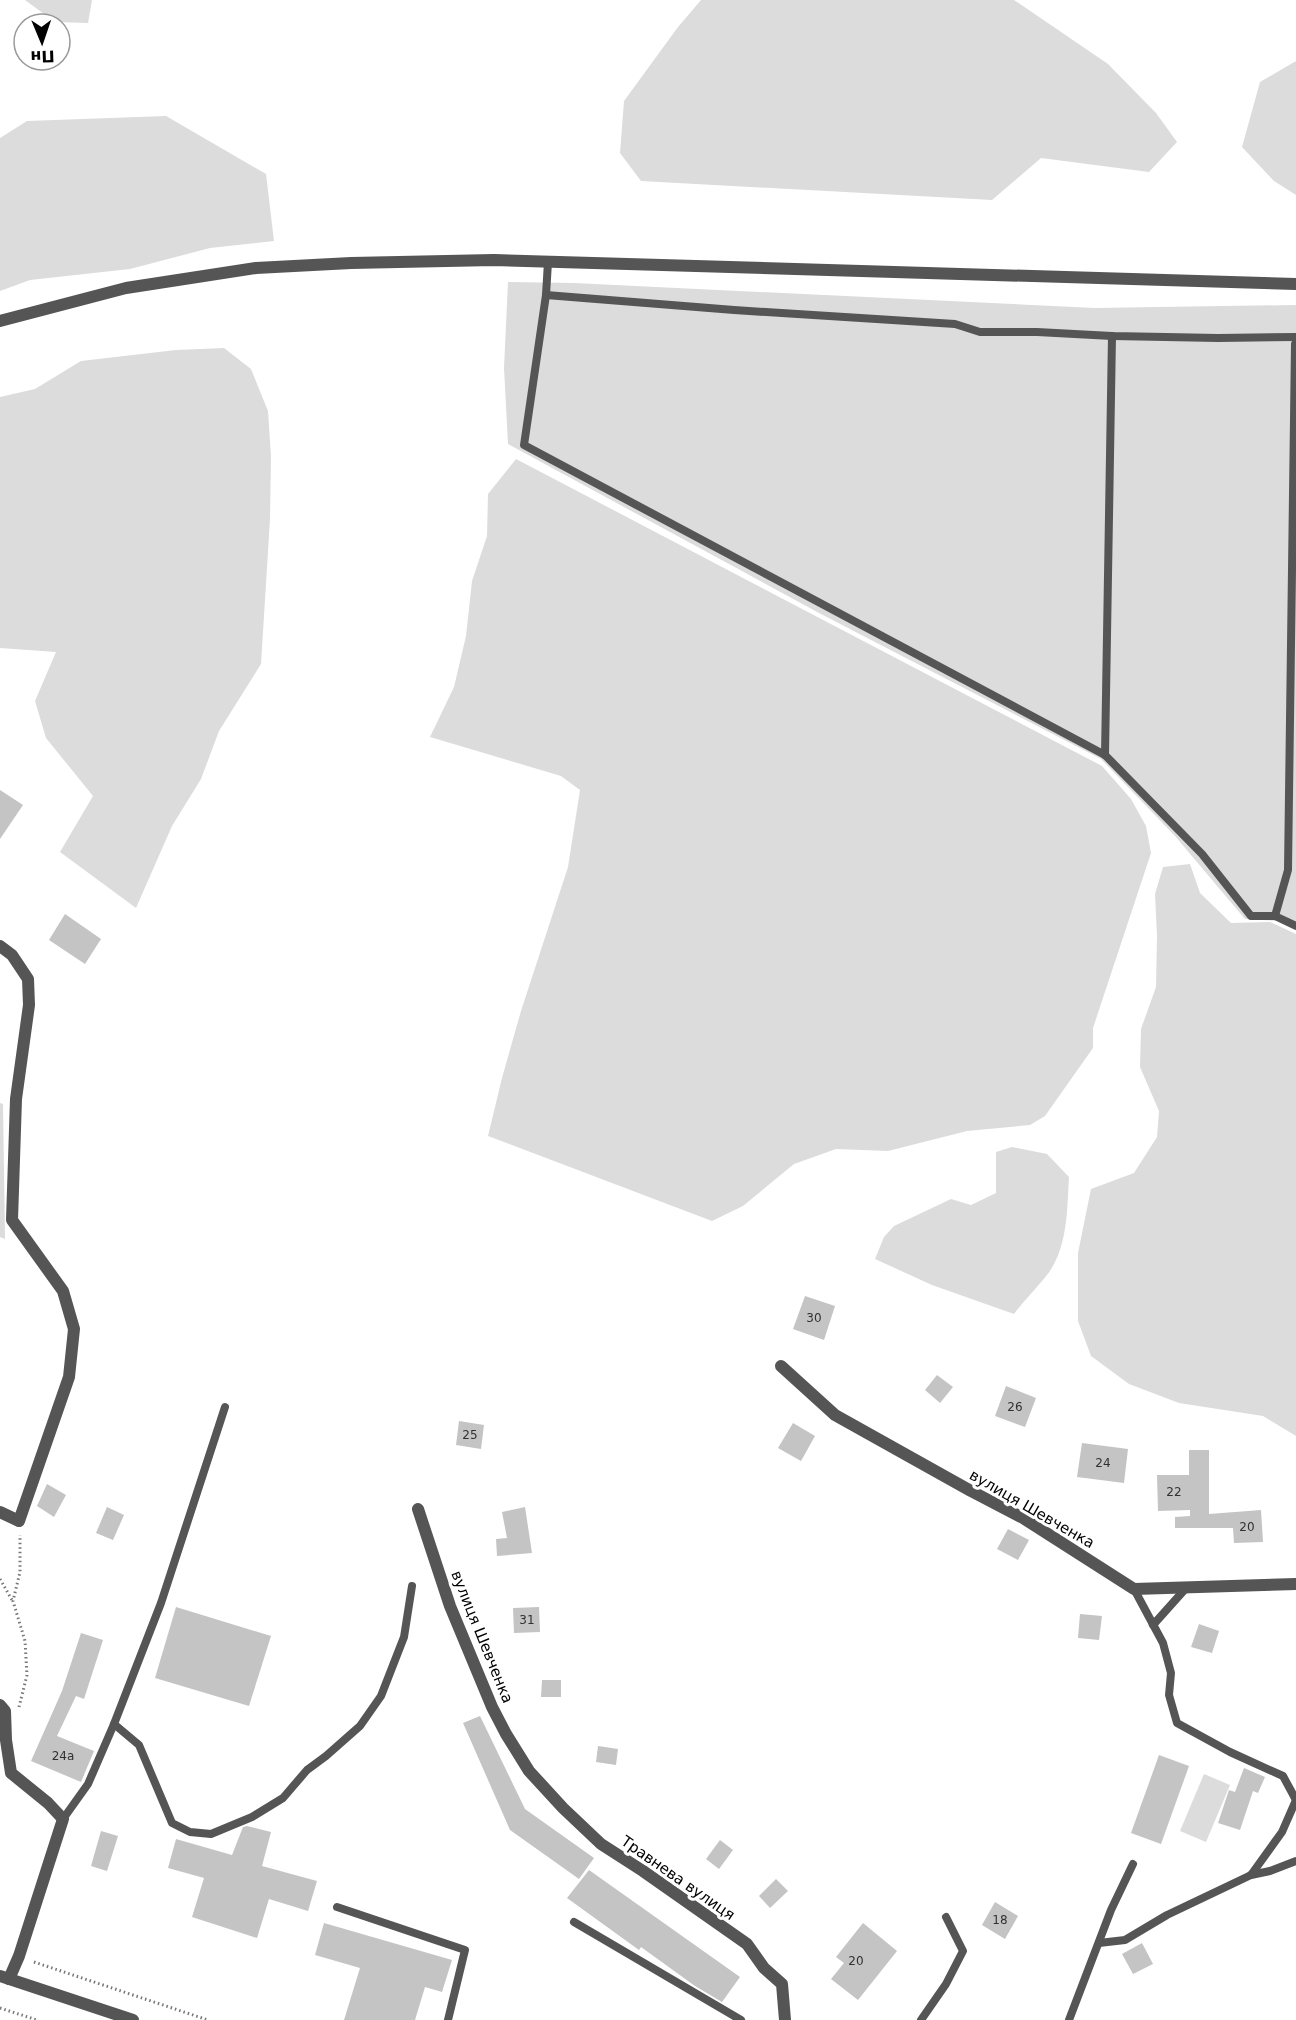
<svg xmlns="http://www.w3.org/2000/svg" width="1296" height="2020" font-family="'DejaVu Sans',sans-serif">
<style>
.green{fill:#dcdcdc}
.building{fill:#c4c4c4}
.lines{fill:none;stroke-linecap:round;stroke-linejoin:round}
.path{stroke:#777;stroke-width:3;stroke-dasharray:1.5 3;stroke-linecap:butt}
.service{stroke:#555;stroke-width:8}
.minor{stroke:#555;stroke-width:12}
.tertiary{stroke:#555;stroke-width:12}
.labels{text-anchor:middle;stroke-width:6;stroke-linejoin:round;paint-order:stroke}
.number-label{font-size:12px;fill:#313131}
.street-label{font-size:15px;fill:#000;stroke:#fff}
</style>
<rect width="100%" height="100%" fill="#fff"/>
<!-- green -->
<g class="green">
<path d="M25 0H92L88 23 55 22Z"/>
<path d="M701 0H1014L1108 64 1156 113 1177 142 1149 172 1041 158 992 200 641 181 620 153 624 101 678 27Z"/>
<path d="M1296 61V195L1274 181 1242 147 1260 82Z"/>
<path d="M166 116 266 174 274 241 210 248 130 269 30 280 0 291V138L27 121Z"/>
<path d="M508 282 574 283 1094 308 1296 305V929L1279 921 1245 919 1175 836 1101 759 819 613 508 444 504 368Z"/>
<path d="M224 348 251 369 268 411 271 457 270 519 261 664 219 731 201 779 172 826 136 908 60 852 93 796 46 738 35 701 56 652 0 648V397L35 389 81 361 176 350Z"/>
<path d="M516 459 1102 766 1131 799 1146 826 1151 853 1093 1028V1048L1045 1116 1030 1125 967 1131 888 1151 836 1149 794 1164 743 1206 712 1221 488 1136 502 1078 521 1011 568 867 580 790 561 776 430 737 454 687 466 636 472 581 487 536 488 494Z"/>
<path d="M1190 864 1200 893 1231 923 1270 922 1296 934V1436L1263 1416 1179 1403 1129 1384 1091 1356 1078 1321V1253L1091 1189 1134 1173 1157 1137 1159 1111 1140 1067 1141 1029 1156 987 1157 936 1155 894 1163 867Z"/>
<path d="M0 1103 3 1104 5 1239 0 1237Z"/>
<path d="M1012 1147 1047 1154 1069 1177C1067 1209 1068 1243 1050 1271 1039 1286 1025 1299 1014 1314L932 1285 875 1259 884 1237 894 1226 951 1199 971 1205 996 1193V1152Z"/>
<path d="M1204 1774 1230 1785 1206 1842 1180 1831Z"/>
</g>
<!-- building -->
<g class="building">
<path d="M0 790 23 805 0 839Z"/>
<path d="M65 914 101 939 85 964 49 940Z"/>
<path d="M805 1296 835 1306 824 1340 793 1329Z"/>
<path d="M937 1375 953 1387 940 1403 925 1390Z"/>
<path d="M1006 1386 1036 1398 1025 1427 995 1416Z"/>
<path d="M459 1421 484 1425 481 1449 456 1445Z"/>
<path d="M793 1423 815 1436 801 1461 778 1448Z"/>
<path d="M1082 1443 1128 1449 1124 1483 1077 1477Z"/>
<path d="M1189 1450H1209V1514L1261 1510 1263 1542 1234 1543 1233 1528H1175V1517L1190 1516V1510L1158 1511 1157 1475H1189Z"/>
<path d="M47 1484 66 1495 54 1517 37 1506Z"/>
<path d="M107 1507 124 1515 113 1540 96 1533Z"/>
<path d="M525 1507 532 1553 497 1556 496 1539 507 1538 502 1512Z"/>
<path d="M1008 1529 1029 1540 1018 1560 997 1549Z"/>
<path d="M176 1607 271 1636 249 1706 155 1678Z"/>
<path d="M539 1607 540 1632 514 1633 513 1608Z"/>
<path d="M1080 1614 1102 1616 1099 1640 1078 1638Z"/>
<path d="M1199 1624 1219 1631 1212 1653 1191 1647Z"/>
<path d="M81 1633 103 1640 84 1699 76 1696 57 1736 94 1751 81 1782 31 1761 62 1691Z"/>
<path d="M542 1680H561V1697H541Z"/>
<path d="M480 1716 525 1809 594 1858 579 1879 510 1830 463 1723Z"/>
<path d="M598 1746 618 1749 616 1765 596 1762Z"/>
<path d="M1159 1755 1189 1766 1161 1844 1131 1833Z"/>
<path d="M1244 1768 1265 1777 1258 1793 1253 1791 1240 1830 1218 1823 1229 1790 1235 1792Z"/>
<path d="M247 1826 271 1832 262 1866 317 1881 308 1911 269 1899 257 1938 192 1917 204 1878 168 1868 176 1839 232 1855 243 1827Z"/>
<path d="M101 1831 118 1836 107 1871 91 1866Z"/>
<path d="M720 1840 733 1850 719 1869 706 1859Z"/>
<path d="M589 1870 740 1977 722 2002 695 1986 641 1947 639 1950 567 1898Z"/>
<path d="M776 1879 788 1891 770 1908 759 1896Z"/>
<path d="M995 1902 1018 1916 1005 1939 982 1925Z"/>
<path d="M324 1923 452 1960 442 1992 425 1987 415 2020H344L360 1968 315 1955Z"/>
<path d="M863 1923 897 1951 858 2000 831 1979 844 1963 836 1957Z"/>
<path d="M1142 1943 1153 1964 1133 1974 1122 1954Z"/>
</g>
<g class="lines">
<!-- path -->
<g class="path">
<path d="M0 1579 12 1600"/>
<path d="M19 1707 27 1675 25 1641 13 1601 20 1572V1535"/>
<path d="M34 1962 208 2020"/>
<path d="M0 2008 37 2020"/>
</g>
<!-- service -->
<g class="service">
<path d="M548 262 546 295 524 445 1105 755 1202 854 1251 916H1275L1296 926"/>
<path d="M546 295 734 310 955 324 980 332H1037L1112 336 1218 338 1296 337"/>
<path d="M1105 755 1112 336"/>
<path d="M1275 916 1288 870 1295 344"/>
<path d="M1134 1589 1163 1643 1171 1673 1169 1695 1177 1723 1230 1752 1283 1776 1296 1800"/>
<path d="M1153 1625 1187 1587"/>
<path d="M114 1724 139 1745 172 1823 190 1832 211 1834 252 1817 283 1798 307 1770 326 1756 360 1726 381 1696 404 1637 412 1586"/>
<path d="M63 1819 88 1784 114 1724 161 1603 225 1407"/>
<path d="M1251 1875 1270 1871 1296 1861"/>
<path d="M337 1907 465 1950 448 2020"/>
<path d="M574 1922 741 2020"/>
<path d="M1099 1943 1125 1940 1167 1915 1251 1875 1282 1832 1296 1800"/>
<path d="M921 2020 946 1984 963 1951 946 1917"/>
<path d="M1069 2020 1111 1910 1133 1864"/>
</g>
<!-- minor -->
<g class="minor">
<path d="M0 946 12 955 28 979 29 1005 16 1099 12 1220 63 1291 74 1329 69 1377 19 1521 0 1512"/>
<path d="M781 1366 835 1415 971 1491 1023 1518 1134 1589 1296 1584"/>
<path d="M418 1509 450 1606 492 1707 506 1734 529 1771 563 1808 601 1844 643 1871 747 1944 764 1968 782 1984 785 2020"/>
<path d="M0 1705 5 1711 6 1740 11 1773 48 1803 63 1819 19 1956 9 1979"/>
</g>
<!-- tertiary -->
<g class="tertiary">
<path d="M0 321 126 288 256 268 351 263 494 260 1296 284"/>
<path d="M0 1976 133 2020"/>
</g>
</g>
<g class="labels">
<!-- number labels -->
<g class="number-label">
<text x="814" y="1322">30</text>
<text x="1015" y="1411">26</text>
<text x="470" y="1439">25</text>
<text x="1103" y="1467">24</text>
<text x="1174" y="1496">22</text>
<text x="1247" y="1531">20</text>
<text x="527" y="1624">31</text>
<text x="63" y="1760">24а</text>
<text x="1000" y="1924">18</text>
<text x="856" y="1965">20</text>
</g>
<!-- street labels -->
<g class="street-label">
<text transform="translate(1032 1509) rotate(30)" y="5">вулиця Шевченка</text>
<text transform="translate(482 1637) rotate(68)" y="5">вулиця Шевченка</text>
<text transform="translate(678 1878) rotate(35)" y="5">Травнева вулиця</text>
</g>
</g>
<!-- north arrow -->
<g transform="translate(42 42) rotate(178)"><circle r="28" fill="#ffffff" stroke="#999999" stroke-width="1.5"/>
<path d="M0-4.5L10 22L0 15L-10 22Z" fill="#000000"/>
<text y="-9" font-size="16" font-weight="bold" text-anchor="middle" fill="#000000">Пн</text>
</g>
</svg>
